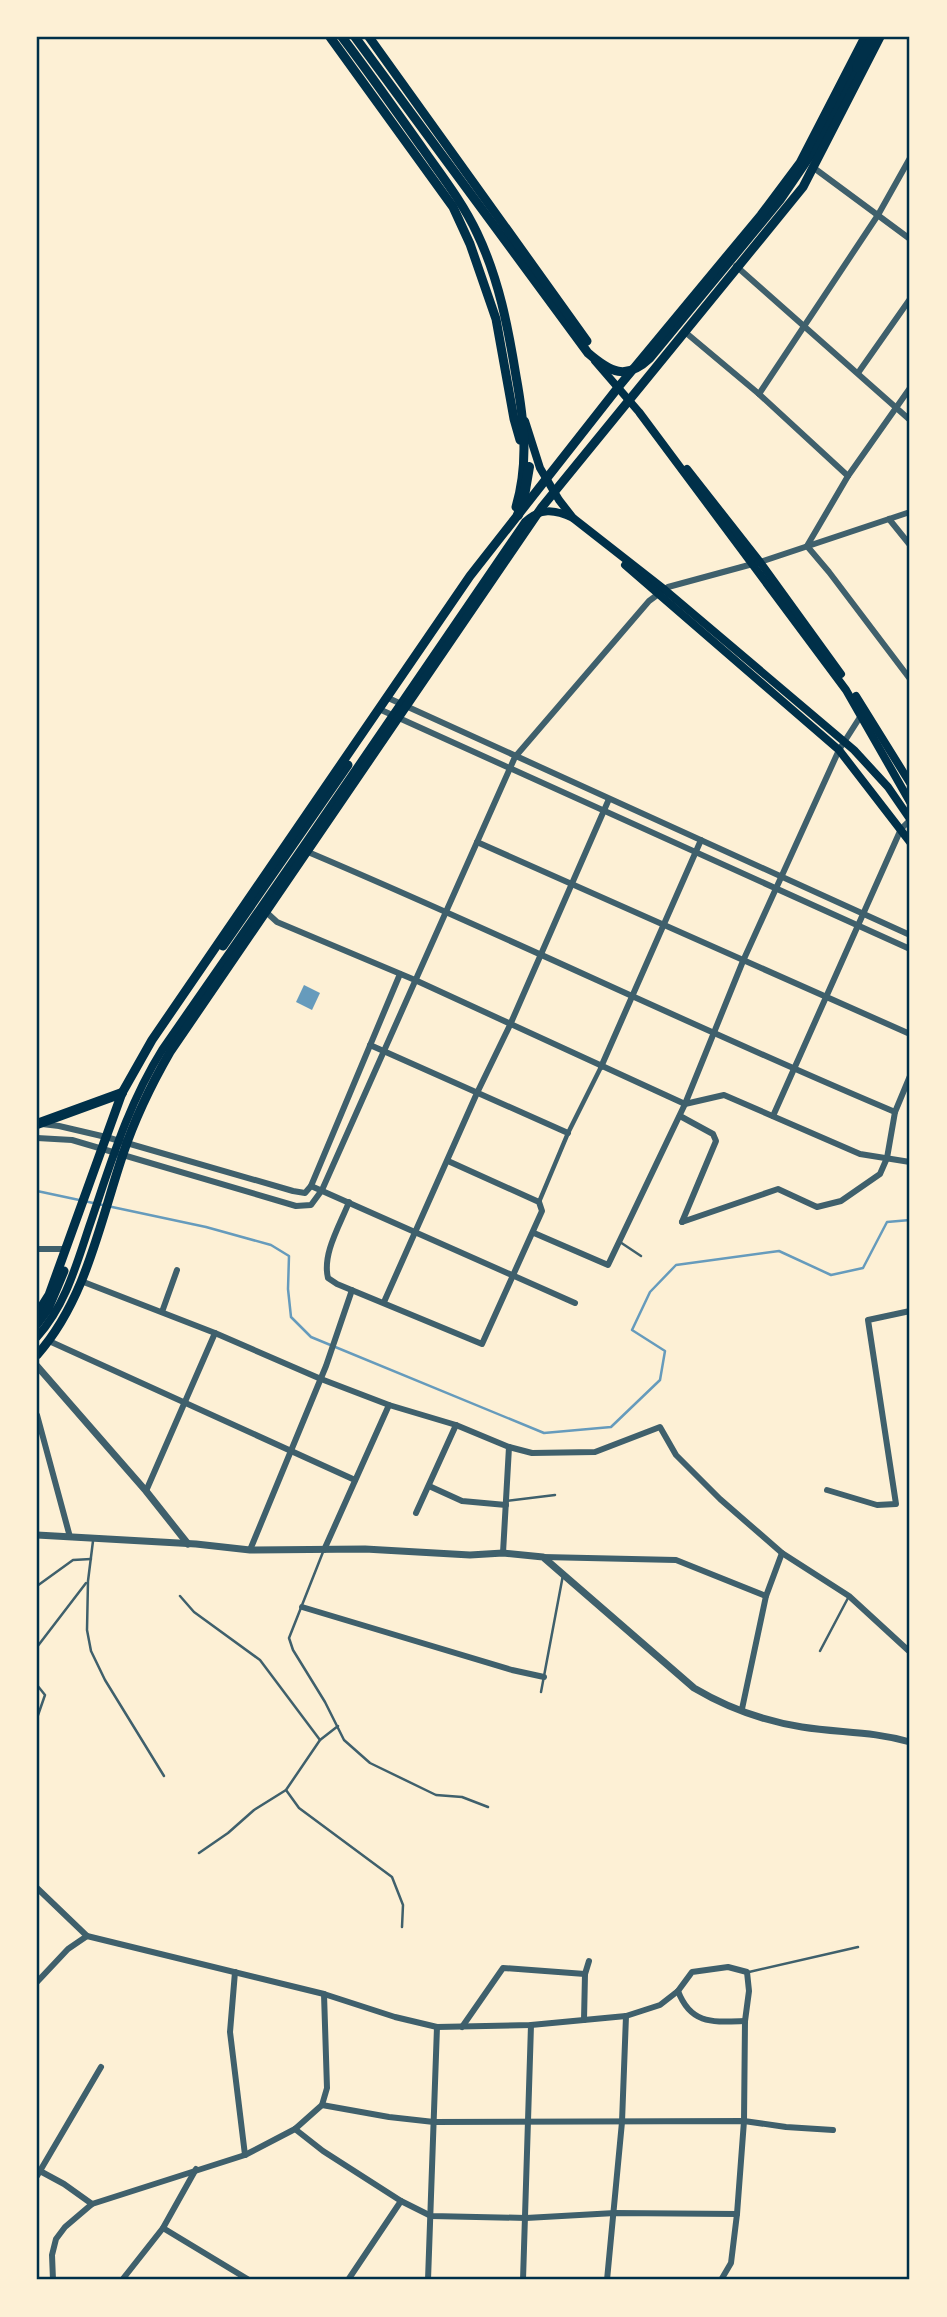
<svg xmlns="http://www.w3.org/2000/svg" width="947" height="2317" font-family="'Fira Sans',sans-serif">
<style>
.water{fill:#669bbc}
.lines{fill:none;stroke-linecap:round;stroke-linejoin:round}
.stream{stroke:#669bbc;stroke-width:2.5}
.service{stroke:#3f606c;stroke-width:2.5}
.pedestrian{stroke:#3f606c;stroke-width:4.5}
.minor{stroke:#3f606c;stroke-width:6}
.tertiary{stroke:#3f606c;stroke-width:7}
.secondary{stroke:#003049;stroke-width:8}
.primary{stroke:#003049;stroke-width:9}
.trunk{stroke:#003049;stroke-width:10}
.neatline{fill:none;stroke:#003049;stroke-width:2.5}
</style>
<rect width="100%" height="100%" fill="#fdf0d5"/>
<!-- water -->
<path class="water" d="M304 985 320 993 312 1010 296 1002Z"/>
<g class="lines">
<!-- stream -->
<path class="stream" d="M37 1191 206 1227 271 1245 289 1256 288 1289 291 1317 311 1337 544 1433 611 1427 660 1380 665 1351 632 1330 650 1292 676 1265 779 1251 831 1275 863 1268 887 1222 910 1220"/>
<!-- service -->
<g class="service">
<path d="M620 1242 641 1256"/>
<path d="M506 1501 555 1495"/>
<path d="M93 1541 88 1581 87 1630 91 1651 105 1680 164 1776"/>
<path d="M323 1552 289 1638 293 1650 325 1702 344 1740 370 1763 436 1795 462 1797 488 1807"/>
<path d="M37 1586 73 1560 91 1559"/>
<path d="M180 1596 194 1612 260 1660 320 1740"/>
<path d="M37 1647 86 1583"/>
<path d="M820 1651 848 1598"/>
<path d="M37 1685 45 1695 37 1718"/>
<path d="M541 1692 563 1575"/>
<path d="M286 1790 299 1808 392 1877 403 1905 402 1927"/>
<path d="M199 1853 228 1833 254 1810 286 1790 320 1740 338 1726"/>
<path d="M749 1972 858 1947"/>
</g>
<!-- pedestrian -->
<path class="pedestrian" d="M539 1202 568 1133 601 1067"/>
<!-- minor -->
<g class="minor">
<path d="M814 168 910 239"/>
<path d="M736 266 910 420"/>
<path d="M685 332 759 394 848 476"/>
<path d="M858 373 910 299"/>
<path d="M910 388 848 476 807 546 829 572 910 679"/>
<path d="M759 394 878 215 910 158"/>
<path d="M889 519 910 545"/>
<path d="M386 697 910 935"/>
<path d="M379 709 910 949"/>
<path d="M477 842 910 1034"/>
<path d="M308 852C505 935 697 1029 895 1112"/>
<path d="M265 911 277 922 415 980 685 1104 724 1095 860 1154 910 1162"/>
<path d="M370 1045 568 1133"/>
<path d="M601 1067 701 840"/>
<path d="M680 1116 713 1134 716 1141 682 1222"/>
<path d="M773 1116 901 829 910 820"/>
<path d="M42 1124 59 1126 106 1137 293 1191 305 1193 311 1186 400 974"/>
<path d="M37 1138 72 1140 296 1206 311 1205 322 1190 515 757 649 601 668 587 760 562 910 512"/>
<path d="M311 1186 575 1303"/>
<path d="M349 1202C340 1225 322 1254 328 1278L337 1284 482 1344 542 1211 539 1202 448 1161"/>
<path d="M682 1222 778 1189 817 1207 841 1201 880 1174 887 1158 895 1112 910 1076"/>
<path d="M534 1233 608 1265 685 1104 743 961 839 750 862 714"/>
<path d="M37 1249H66"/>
<path d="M81 1281 215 1333 321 1379 389 1405 456 1425 509 1447 532 1453 595 1452 660 1427 676 1455 720 1499 782 1553 849 1596 910 1652"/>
<path d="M384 1302 477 1093 510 1025 609 799"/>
<path d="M162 1312 177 1270"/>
<path d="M49 1341 355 1480"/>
<path d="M37 1415 70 1537"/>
<path d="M429 1486 462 1501 506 1505"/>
<path d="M827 1490 877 1505 896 1504 868 1320 910 1311"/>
<path d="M146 1491 215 1333"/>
<path d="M416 1513 456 1425"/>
<path d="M250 1550 326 1366 352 1290"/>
<path d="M324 1550 389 1405"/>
<path d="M503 1553 509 1447"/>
<path d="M543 1557 676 1560 766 1596"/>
<path d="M302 1607 512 1670 544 1677"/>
<path d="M742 1709 766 1596 782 1553"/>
<path d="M37 1888 87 1936"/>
<path d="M235 1972 230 2032 245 2155"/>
<path d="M37 1982 68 1949 87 1936 324 1994 395 2017 437 2027 531 2025 626 2016 660 2005 678 1991 692 1972 728 1967 747 1972 749 1991 745 2021 744 2121 737 2214 731 2263 721 2280"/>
<path d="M678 1991C691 2025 713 2022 745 2021"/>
<path d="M584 2020 585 1974 589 1961"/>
<path d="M462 2027 503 1968 585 1974"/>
<path d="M322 2105 389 2117 434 2122 744 2121 786 2127 833 2130"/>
<path d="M295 2129 323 2151 401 2201 431 2216 526 2218 615 2213 737 2214"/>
<path d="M40 2171 64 2184 92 2204"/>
<path d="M37 2176 101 2067"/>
<path d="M163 2228 249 2280"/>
<path d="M53 2280 52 2255 56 2239 65 2227 92 2204 245 2155 295 2129 322 2105 327 2088 324 1994"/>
<path d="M122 2280 163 2228 196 2169"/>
<path d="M348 2280 401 2201"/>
<path d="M428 2280 437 2027"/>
<path d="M523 2280 531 2025"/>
<path d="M607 2280 622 2122 626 2016"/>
</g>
<!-- tertiary -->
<g class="tertiary">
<path d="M37 1366 146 1491 188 1544"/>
<path d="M37 1535 196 1544 250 1550 365 1549 470 1555 503 1553 543 1557 694 1688C726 1707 764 1721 802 1727 840 1733 872 1731 910 1742"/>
</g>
<!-- secondary -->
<g class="secondary">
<path d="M595 361 639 412 846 690 910 802"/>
<path d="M525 421 540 468 559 500 573 518 665 590 854 750 888 787 910 819"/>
<path d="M687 469 760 562 841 674"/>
<path d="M625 565 839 750 910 842"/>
<path d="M856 696 910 783"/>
<path d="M37 1337C65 1306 76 1266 89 1227 110 1166 127 1106 162 1050L307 841 525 522C540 508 554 509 573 518"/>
</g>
<!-- primary -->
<g class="primary">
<path d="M330 37 453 207 470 244 496 319 514 419 520 440"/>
<path d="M342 37C370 74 396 111 423 149 442 176 463 203 477 233 499 279 508 327 516 376 524 420 529 463 516 507"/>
<path d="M355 37 588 353C610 372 626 381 650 358L780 200 812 153 857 67"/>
<path d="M369 37 587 341"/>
<path d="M223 946 348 765"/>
<path d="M37 1314 49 1295 122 1093 152 1040 470 576 620 385 761 215 800 163 865 37"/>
<path d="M37 1324 48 1309 64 1271"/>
<path d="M37 1355C86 1300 100 1222 123 1154 135 1118 151 1085 170 1052L542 507 803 187 880 37"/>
</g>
<!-- trunk -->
<g class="trunk">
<path d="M857 67 873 37"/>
<path d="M518 515 524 496 529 467"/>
<path d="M37 1124 122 1093"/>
</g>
</g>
<!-- border -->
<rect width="947" height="2317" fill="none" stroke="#fdf0d5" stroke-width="77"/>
<rect x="38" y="38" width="870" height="2240" class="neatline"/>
</svg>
